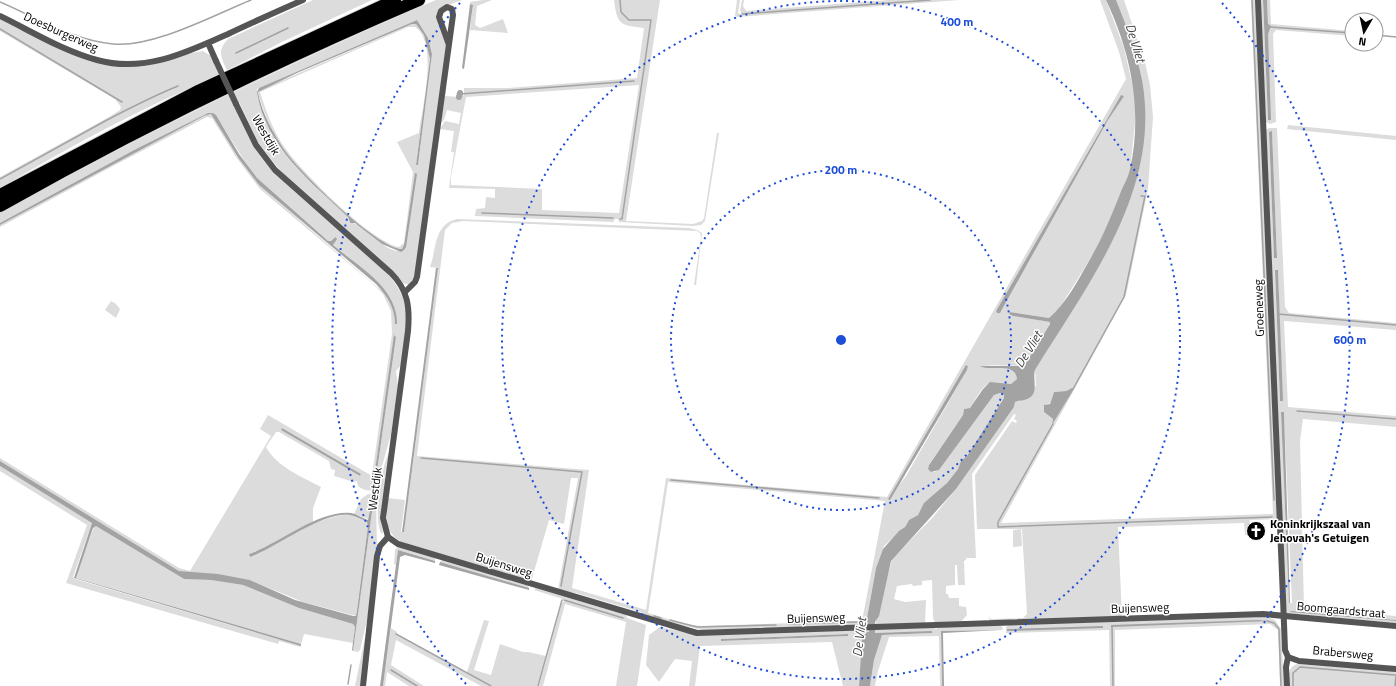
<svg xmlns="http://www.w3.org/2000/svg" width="1396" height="686" font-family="'Titillium Web',sans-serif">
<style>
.green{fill:#dcdcdc;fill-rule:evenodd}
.water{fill:#a3a3a3}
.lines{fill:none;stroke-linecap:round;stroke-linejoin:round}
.stream{stroke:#a3a3a3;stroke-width:1.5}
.canal{stroke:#a3a3a3;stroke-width:6}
.highway-casing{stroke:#dbdbdb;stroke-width:14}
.street{stroke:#555;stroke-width:6}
.highway{stroke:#000;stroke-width:12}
.street-bridge{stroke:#555;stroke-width:6}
.ring{fill:none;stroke:#1d4ed8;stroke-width:2;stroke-dasharray:2 4}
.labels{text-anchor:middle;stroke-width:3;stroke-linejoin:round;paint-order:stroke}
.street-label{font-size:12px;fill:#000;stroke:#fff}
.poi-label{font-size:12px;font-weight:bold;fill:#000;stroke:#fff;text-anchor:start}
.water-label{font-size:13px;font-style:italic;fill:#444;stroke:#fff}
.centre{fill:#1d4ed8;stroke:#fff;stroke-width:2}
.ring-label{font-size:12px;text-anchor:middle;font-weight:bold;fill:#1d4ed8;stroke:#fff;stroke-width:3;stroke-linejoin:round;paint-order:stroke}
</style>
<rect width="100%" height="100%" fill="#fff"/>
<!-- green -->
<g class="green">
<path d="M313 0H372L282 42 227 70C221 58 217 50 228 39Z"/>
<path d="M436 0H462C427 12 438 19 446 45L416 276 409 285 403 283 283 174 259 144 239 102 233 104 280 178 384 270C416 303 406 324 401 365L396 371 398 386 391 434 376 488C371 493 363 490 358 486L357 481 354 482 334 476 335 470 331 469 329 461 279 432H276L266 447C277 467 302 477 321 487L313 508V522L268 546 249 554 250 556C272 545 323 515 346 515 353 515 360 519 367 522L368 526 356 616 303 602 250 580 179 571 0 461V458L179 568 190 571 271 436 260 429 268 415 372 476 392 334 391 311 383 294 372 283 260 189 236 157 212 118 207 117 113 166 0 227V225L204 116 211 114 239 159 259 185 384 293 394 310 395 324C403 293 354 262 333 245L336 239 334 237 331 241H328L269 191 252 173 215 114 208 113 136 149 0 223V213C142 135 287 64 436 0ZM417 20 428 38 432 54 418 165H416L430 59 424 35 416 24H412L260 90 258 93C264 114 274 136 287 154 304 175 377 248 402 249L404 245 415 173 404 250C386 258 363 220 349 223L348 217C311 182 262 144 257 89ZM408 27H415C439 42 422 108 419 133L397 142 413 172 404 243 399 247C372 243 301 171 285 148 273 131 266 111 260 92ZM395 335 396 337 376 478H374ZM282 428 361 474 360 476 281 430Z"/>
<path d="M483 0H492L477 6 475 25 480 28 503 19 508 33 470 30 473 5 470 4V2Z"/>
<path d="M614 0H660L626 221 693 224 702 221 704 218 717 133H719L705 221 701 225 693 226 619 222 618 219H615L613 222 475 216 476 209 485 208 486 197 495 198V189L449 188 454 152H451L454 131 440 129 445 121 459 124 461 113 447 110 444 120 441 123 445 90 452 87 446 90 445 96 460 97 464 95V88H507L637 78 644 28C620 25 617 25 614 0ZM639 85 619 213 542 210V189L451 185V177L466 97Z"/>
<path d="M737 0H740L738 13 742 15 740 10 742 0H744L743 6 746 11 889 0H959L737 17 735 16Z"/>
<path d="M1100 0H1106L1124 48 1136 101V114L1130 170 1113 215 1095 251 1059 309 1049 318 1010 312 1009 314 1013 316 1051 322 1024 366 981 365C991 366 1016 365 1017 379L1011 384C982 380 985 385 970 408L964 409 963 415 930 463 928 468 930 471 934 472 939 470 994 395 1000 393 1004 394V398L967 456 961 461 958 469 947 483 926 502 918 515 909 520 905 527 884 546 876 568 867 618 869 625 703 630 644 616 641 612 576 593 558 590 578 478H571L564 524 549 520 531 582 402 542C384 534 386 515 388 498L405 500 401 532H404L438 268 430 267C437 249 433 225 457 219L689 228 697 230 702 233 696 285H694L701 237 700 233 697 231 463 221 452 223 445 230 417 456 589 470 572 588 646 610 666 478 887 497 1126 79 1119 52ZM1121 95 1123 96 1108 120 1000 313 996 311ZM967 365 968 366 967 370 906 476 888 499ZM668 482 885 501 862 621 701 626 685 624 648 613Z"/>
<path d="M1116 0H1124L1145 62 1150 85 1153 117 1148 189 1126 295 1001 523 1273 514 1251 0H1256L1277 519 1250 520 1249 535H1245L1244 523 1118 527 1122 617 991 622 988 616 991 619 1023 618 1027 614 1022 529H977L975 475 1012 421 1016 423 1017 421 1014 419 1016 415 1014 414 972 474 976 558H966V560L964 561 965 585H958L957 565H955V585L946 586V594H948L949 598H959V606L966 607 967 615 960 623H935L933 618 932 580 922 581V585L913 586 912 584 897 586 894 599 905 602 926 600 925 623 875 625 892 559 933 517 956 489 1014 407 1015 402 1030 397 1036 385 1035 370C1089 282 1150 203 1144 94L1128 32ZM1072 388 1074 389 1052 425 1053 419 1044 412 1045 405 1050 403 1054 392 1066 391Z"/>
<path d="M1260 0H1263L1268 120V30L1271 27 1268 25 1267 0H1270L1271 24 1352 31V36L1276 30 1273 34 1276 122 1270 124 1266 122Z"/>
<path d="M0 19 117 66 203 51 211 56 219 75C144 107 70 146 0 188V177L109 117 120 110 121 107 115 99 0 31Z"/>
<path d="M1288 125 1396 136V140L1287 129Z"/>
<path d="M1269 128H1277L1285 307 1289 313 1396 323V330L1284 321 1288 407 1396 416V427L1303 419 1300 441 1304 608 1396 616V620L1290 612 1396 621V623L1286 613 1266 130ZM1269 132H1272L1277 257 1274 258ZM1275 270H1278L1282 401H1280ZM1281 412H1284L1292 603H1289Z"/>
<path d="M111 301 116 304 120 309 116 318 105 310Z"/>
<path d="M390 450 381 522 383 532 382 534C372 523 382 463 390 450Z"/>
<path d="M0 466 92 523 73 577 75 579 301 646 300 647 279 641 278 644 66 583 87 525 0 471Z"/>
<path d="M368 494 374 495 376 498 377 546 368 616 360 650 358 652 353 651 374 497 368 519 354 514 361 499Z"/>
<path d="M95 525 184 579 211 580 243 585 299 608 353 624 355 627 353 643 304 634 301 644 77 578 75 576Z"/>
<path d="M1021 529 1022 546 1013 547V530Z"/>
<path d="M398 547 435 558V561L398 550 396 565 394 564 395 550Z"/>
<path d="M442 560 527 585 529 588 440 562Z"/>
<path d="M536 588 626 615 627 618 646 625 637 686H616L626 622 565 604 543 686H539L562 603 566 600 534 590Z"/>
<path d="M1265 616 1275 620 1281 629 1284 686H1280L1278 630 1270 624 1115 630V686H1110L1109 630 1006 633V627L1009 625Z"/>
<path d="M484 620 489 621 474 670 491 675 500 644 523 652H528L546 656 538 686H492L467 672Z"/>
<path d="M1000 626 1003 627 1002 630 941 631 942 686H940L939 636 889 637 878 671 875 686H870L874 660 882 635 932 633V632L875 633V629L934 628 936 629 940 627Z"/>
<path d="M660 627 689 633 869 630 868 633H858L862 635 859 686H843L832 642 700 646 695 686H689L692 661 675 659 659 682 646 665 649 635ZM848 634V636L721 641V639Z"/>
<path d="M367 628 361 686H355Z"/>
<path d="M391 628 397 632 396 635 490 686H481L396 640 391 665 424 686H409L387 672 385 686H383Z"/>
<path d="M1297 664 1396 671V686H1289C1289 677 1287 668 1297 664Z"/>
</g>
<!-- water -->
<g class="water">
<path d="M1106 0H1116C1128 30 1140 61 1144 93 1156 197 1086 287 1035 370 1032 379 1040 394 1027 399 1023 401 1019 400 1015 402L1014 407 956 489 891 561 879 616 875 622V633L932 631V633L882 635 874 660 870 686H859L862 636 858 635V633L869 632 867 618 876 568 883 549 899 531 905 527 909 520 918 515 924 503 947 483 958 469 961 461 967 456 1004 398V394L1000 393 994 395 939 470 931 472 928 469 929 465 963 415 964 409 970 408 983 389 990 382 1011 384 1017 379C1015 361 989 372 980 366H1024L1050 324V322L1013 316 1009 314 1010 312 1049 318C1066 304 1078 280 1089 261 1102 239 1111 217 1120 194 1123 186 1128 178 1130 169 1143 111 1131 53 1106 0Z"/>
<path d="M1263 0H1267L1268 24 1271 26 1268 34 1271 120H1268Z"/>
<path d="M470 4 473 5 464 69 462 68Z"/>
<path d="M417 20 428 38 432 54 418 165H416L430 59 424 35 416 24H412L297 73 258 92C261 112 275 136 286 152 302 174 377 248 402 249L404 245 415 173 417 174 406 247 404 250 401 252 382 244 355 223H350L348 217C311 182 265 146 257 92L259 88Z"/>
<path d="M1121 95 1124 96 1108 120 1000 313H997L996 311Z"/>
<path d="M208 113H213L216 115 239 154 257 178 328 241H331L335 237 337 239 333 245C358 266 398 288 397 324H395C395 307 387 296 376 284L259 185 239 159 211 114 204 116 0 225V223L136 149Z"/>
<path d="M1272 131 1277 258H1274L1269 132Z"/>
<path d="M436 268H438L404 532H402Z"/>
<path d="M1275 270H1278L1283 401H1280Z"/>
<path d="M394 335 396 337 376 478H374Z"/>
<path d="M966 365 968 366 967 370 890 500 888 499Z"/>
<path d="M1072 388 1074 389 1052 425 1053 419 1044 412V405L1050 404 1054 392 1066 391Z"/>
<path d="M1281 412H1284L1290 603H1289Z"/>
<path d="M282 428 361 474 360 476 281 430Z"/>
<path d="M0 461 179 571 218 574 250 580 295 600 353 616H356L357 610 368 526 367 522C361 519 355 516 349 515 322 512 277 547 250 557L249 554C279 544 318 510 351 513 357 514 362 518 368 520L373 496 374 497 353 651 352 650 355 627 353 624 299 608 243 585 211 580 184 579 96 526 93 528 76 578 301 644V646L74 578 92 523 0 466Z"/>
<path d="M398 550 435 561V563L405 555 400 557 383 686H380Z"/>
<path d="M440 562 529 588V590L439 565Z"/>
<path d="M1291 611 1396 620V621L1290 612Z"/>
<path d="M1258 620 1269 621 1111 627V625Z"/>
<path d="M1103 626V628L1007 631V629Z"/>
<path d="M1002 630 943 633 944 686H942L941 631Z"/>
<path d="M848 634V636L721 641V639Z"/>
</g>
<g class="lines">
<!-- stream -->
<g class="stream">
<path d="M620 0 621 12 629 20H651L622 219H620"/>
<path d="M1252 0 1274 500"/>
<path d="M0 2C35 17 75 41 113 44 153 48 214 15 251 0"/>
<path d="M742 14 930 0"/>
<path d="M1270 27 1352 33"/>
<path d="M0 29 122 102"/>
<path d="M1376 35 1396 37"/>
<path d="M236 53 288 28"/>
<path d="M460 94 634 81"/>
<path d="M0 179 107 120C130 108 153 96 178 86"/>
<path d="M482 213 613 218"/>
<path d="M1278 314 1396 325"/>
<path d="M1073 389 1124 297 1145 196H1141"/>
<path d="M1297 411 1396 419"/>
<path d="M1053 424 998 522V527L1272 517"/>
<path d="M421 458 582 472 561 586"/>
<path d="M671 480 879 498"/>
<path d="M564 600 623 618"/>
<path d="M654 616 661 618"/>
<path d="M670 620 697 627 776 625"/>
<path d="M1267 621 1274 623 1279 629 1281 686"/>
<path d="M788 624 857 622"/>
<path d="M1112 626 1113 686"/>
<path d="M396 634 491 686"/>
<path d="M391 670 417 686"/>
<path d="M348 684 351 665"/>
<path d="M538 686 562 600"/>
<path d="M1293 686V673L1300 667 1395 675"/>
<path d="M1395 686 1396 675"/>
</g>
<!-- canal -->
<path class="canal" d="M459 97 460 93"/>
<defs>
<g id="highway">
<path d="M0 195 196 92 395 0"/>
<path d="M0 206C135 130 276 61 419 0"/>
</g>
</defs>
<!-- highway casing -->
<use href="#highway" class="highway-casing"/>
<!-- street -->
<g class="street">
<path d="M1258 0 1283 598 1285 650 1288 657 1286 667 1287 686"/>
<path d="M0 16C31 31 63 51 97 60 144 73 186 53 228 34 253 22 278 11 303 0"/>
<path d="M208 43 216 61"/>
<path d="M236 104 256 145 275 170 391 273C408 290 410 307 408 331L383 518 388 537 398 544 697 633 1263 614 1396 626"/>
<path d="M405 292 415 282 417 277 453 15 452 9 447 7 441 11 439 17 449 45"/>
<path d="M1288 657 1299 661 1396 669"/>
<path d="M363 686 377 556 380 546 388 537"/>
</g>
<!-- highway -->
<use href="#highway" class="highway"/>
<!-- street-bridge -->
<path class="street-bridge" d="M216 61 236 104"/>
</g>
<!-- distance rings -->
<g class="ring">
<circle cx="841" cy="340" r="170"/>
<circle cx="841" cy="340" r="339"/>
<path d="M466 684A509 509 0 0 1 460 3M1222 3A509 509 0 0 1 1216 684"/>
</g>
<!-- icons -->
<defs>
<symbol id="church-disc" viewBox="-11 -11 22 22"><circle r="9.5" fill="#000" stroke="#fff"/><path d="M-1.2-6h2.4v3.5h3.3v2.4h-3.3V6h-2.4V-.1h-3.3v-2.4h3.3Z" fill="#fff"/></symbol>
</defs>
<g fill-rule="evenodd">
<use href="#church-disc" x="1245" y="520" width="22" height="22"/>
</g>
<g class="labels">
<!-- street labels -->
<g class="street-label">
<text transform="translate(61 32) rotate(24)" y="4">Doesburgerweg</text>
<text transform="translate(266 135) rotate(60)" y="4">Westdijk</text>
<text transform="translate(1259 308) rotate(-92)" y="4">Groeneweg</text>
<text transform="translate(375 489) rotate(-83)" y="4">Westdijk</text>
<text transform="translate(504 565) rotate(17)" y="4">Buijensweg</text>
<text transform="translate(1140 608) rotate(-2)" y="4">Buijensweg</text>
<text transform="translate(1341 610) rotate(5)" y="4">Boomgaardstraat</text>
<text transform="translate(816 618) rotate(-2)" y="4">Buijensweg</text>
<text transform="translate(1343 653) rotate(5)" y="4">Brabersweg</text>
</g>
<!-- poi labels -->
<g class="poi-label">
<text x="1270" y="528">Koninkrijkszaal van<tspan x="1270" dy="14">Jehovah's Getuigen</tspan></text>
</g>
<!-- water labels -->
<g class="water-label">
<text transform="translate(1136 43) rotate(73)" y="5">De Vliet</text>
<text transform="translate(1028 349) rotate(-58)" y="5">De Vliet</text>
<text transform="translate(859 637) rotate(-83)" y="5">De Vliet</text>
</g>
</g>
<circle cx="841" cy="340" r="6" class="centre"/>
<g class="ring-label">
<text x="957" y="26">400 m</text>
<text x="841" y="174">200 m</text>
<text x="1350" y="344">600 m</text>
</g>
<!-- north arrow -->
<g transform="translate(1364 32) rotate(189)"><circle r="19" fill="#ffffff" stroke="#999999"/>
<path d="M0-3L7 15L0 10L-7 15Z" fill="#000000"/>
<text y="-6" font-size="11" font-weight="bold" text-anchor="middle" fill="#000000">N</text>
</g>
</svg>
